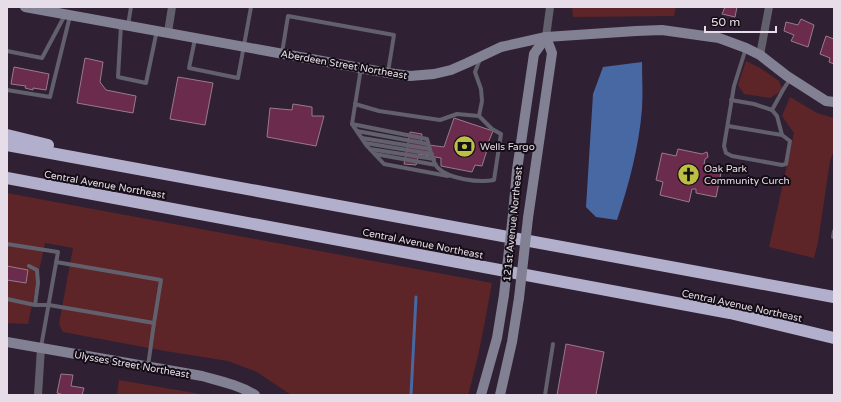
<svg xmlns="http://www.w3.org/2000/svg" width="841" height="402" font-family="'Varela Round',sans-serif">
<style>
.green{fill:#5d2527}
.water{fill:#4768a2}
.lines{fill:none;stroke-linecap:round;stroke-linejoin:round}
.stream{stroke:#4768a2;stroke-width:3}
.building{fill:#6a2b4c;stroke:#997b88}
.lane{stroke:#61606c;stroke-width:4}
.street{stroke:#61606c;stroke-width:8}
.secondary{stroke:#828093;stroke-width:10}
.highway{stroke:#b2afcc;stroke-width:12}
.secondary-bridge{stroke:#828093;stroke-width:10}
.labels{text-anchor:middle;stroke-width:4;stroke-linejoin:round;paint-order:stroke}
.street-label{font-size:10px;fill:#e7dde9;stroke:#140d15}
.poi-label{font-size:10px;fill:#e7dde9;stroke:#140d15;text-anchor:start}
</style>
<rect width="100%" height="100%" fill="#302033"/>
<!-- green -->
<g class="green">
<path d="M572 7H676L674 16 573 17Z"/>
<path d="M746 61 760 68 779 81 783 90 770 98 744 94 738 85Z"/>
<path d="M790 97 817 113 834 118V150L830 161 818 242 814 258 769 247 794 133 782 116Z"/>
<path d="M7 193 492 283C485 320 479 358 468 395H291L257 372 228 361 165 351 63 332 59 324 73 248 45 243 28 324 7 323Z"/>
<path d="M119 380 206 395H117Z"/>
</g>
<!-- water -->
<path class="water" d="M642 62C642 78 643 93 642 109 639 146 629 185 617 220L596 217 586 207 593 94 603 67Z"/>
<g class="lines">
<!-- stream -->
<path class="stream" d="M411 395 416 297"/>
</g>
<!-- building -->
<g class="building">
<path d="M725 7H737L735 17 722 14Z"/>
<path d="M801 19 814 25 808 47 791 41 794 35 784 31 786 22 798 25Z"/>
<path d="M826 36 834 39V64L829 62 830 58 820 54Z"/>
<path d="M85 58 103 62 100 82 106 90 136 96 133 113 77 103Z"/>
<path d="M14 67 49 74 46 90 33 88V90L25 88 26 86 11 84Z"/>
<path d="M178 77 213 83 205 125 170 119Z"/>
<path d="M293 104 312 107V116H324L316 146 267 137 270 108 292 110Z"/>
<path d="M454 118 493 131 486 148 487 150 482 166 475 165 472 172 441 166V158L419 154 416 165 404 164 410 132 422 134 421 144 444 147Z"/>
<path d="M678 149 702 154 707 152 708 157 705 159 704 164 722 168 716 197 696 193V189H692L689 202 660 195 663 182 656 180 662 153 676 156Z"/>
<path d="M7 266 28 270 26 283 7 280Z"/>
<path d="M566 344 604 352 596 395H557Z"/>
<path d="M61 374 73 375 71 386 84 388 82 395H64L57 393Z"/>
</g>
<g class="lines">
<!-- lane -->
<g class="lane">
<path d="M121 25 118 77 146 83 157 30"/>
<path d="M128 25 131 7"/>
<path d="M195 39 189 68 238 78 251 7"/>
<path d="M746 48 734 86 724 146 726 153 732 156 782 165 786 164 790 141 782 135 777 116 772 110 783 90 790 79"/>
<path d="M7 51 42 58 65 15"/>
<path d="M282 53 288 16 394 35 388 72"/>
<path d="M361 68 352 124 367 146 384 164 448 176"/>
<path d="M7 90 50 97 70 16"/>
<path d="M731 100 754 104 772 110"/>
<path d="M355 104 379 111 440 120 457 114 479 116"/>
<path d="M352 124 427 139C429 145 433 164 438 168 449 179 479 183 494 180L501 134 492 129 479 116 482 101 481 89 475 72 480 59"/>
<path d="M728 126 782 135"/>
<path d="M357 131 428 144"/>
<path d="M362 138 430 149"/>
<path d="M365 143 432 154"/>
<path d="M370 149 434 159"/>
<path d="M375 154 436 165"/>
<path d="M833 237 834 231"/>
<path d="M7 244 58 252 41 347"/>
<path d="M56 262 161 280 154 323"/>
<path d="M29 266 37 270 38 283 35 305"/>
<path d="M7 299 35 305H49L154 323 148 366"/>
<path d="M545 395 553 344"/>
</g>
<!-- street -->
<g class="street">
<path d="M168 32 172 7"/>
<path d="M546 37 550 7"/>
<path d="M760 55 769 7"/>
<path d="M38 395 41 348"/>
</g>
<!-- secondary -->
<g class="secondary">
<path d="M25 7 388 73 410 76 434 74 451 70 467 63 501 47 546 37 636 31 662 30 719 38 746 48 760 55 787 76 826 101 834 102"/>
<path d="M513 214 517 170 534 54 546 37"/>
<path d="M528 218 552 53 546 37"/>
<path d="M7 342 202 376C220 381 239 385 255 395"/>
<path d="M481 395 497 338 504 295"/>
<path d="M500 395 512 342 519 298"/>
</g>
<!-- highway -->
<g class="highway">
<path d="M7 135 48 145"/>
<path d="M7 145 834 297"/>
<path d="M7 178 730 313 834 338"/>
</g>
<!-- secondary-bridge -->
<g class="secondary-bridge">
<path d="M504 295 513 214"/>
<path d="M519 298 528 218"/>
</g>
</g>
<!-- icons -->
<defs>
<symbol id="bank-disc" viewBox="-11 -11 22 22"><circle r="9.5" fill="#bdbf43" stroke="#140d15"/><path d="M-6-4H6V4H-6ZM0-2.3a2.3 2.3 0 1 0 0 4.6a2.3 2.3 0 1 0 0-4.6Z" fill="#111"/></symbol>
<symbol id="church-disc" viewBox="-11 -11 22 22"><circle r="9.5" fill="#bdbf43" stroke="#140d15"/><path d="M-1.2-6h2.4v3.5h3.3v2.4h-3.3V6h-2.4V-.1h-3.3v-2.4h3.3Z" fill="#111"/></symbol>
</defs>
<g fill-rule="evenodd">
<use href="#bank-disc" x="452" y="134" width="25" height="25"/>
<use href="#church-disc" x="676" y="162" width="25" height="25"/>
</g>
<g class="labels">
<!-- street labels -->
<g class="street-label">
<text transform="translate(344 64) rotate(10)" y="4">Aberdeen Street Northeast</text>
<text transform="translate(105 184) rotate(10)" y="4">Central Avenue Northeast</text>
<text transform="translate(512 224) rotate(-84)" y="4">121st Avenue Northeast</text>
<text transform="translate(423 243) rotate(11)" y="4">Central Avenue Northeast</text>
<text transform="translate(742 305) rotate(12)" y="4">Central Avenue Northeast</text>
<text transform="translate(132 364) rotate(10)" y="4">Ulysses Street Northeast</text>
</g>
<!-- poi labels -->
<g class="poi-label">
<text x="480" y="150">Wells Fargo</text>
<text x="704" y="172">Oak Park<tspan x="704" dy="12">Community Curch</tspan></text>
</g>
</g>
<!-- border -->
<rect width="841" height="402" fill="none" stroke="#e7dde9" stroke-width="16"/>
<!-- scale -->
<path d="M705 26v6h71v-6" fill="none" stroke="#e7dde9" stroke-width="2"/>
<text x="711" y="26" font-size="12" fill="#e7dde9" stroke="#140d15" stroke-width="3" paint-order="stroke">50 m</text>
</svg>
